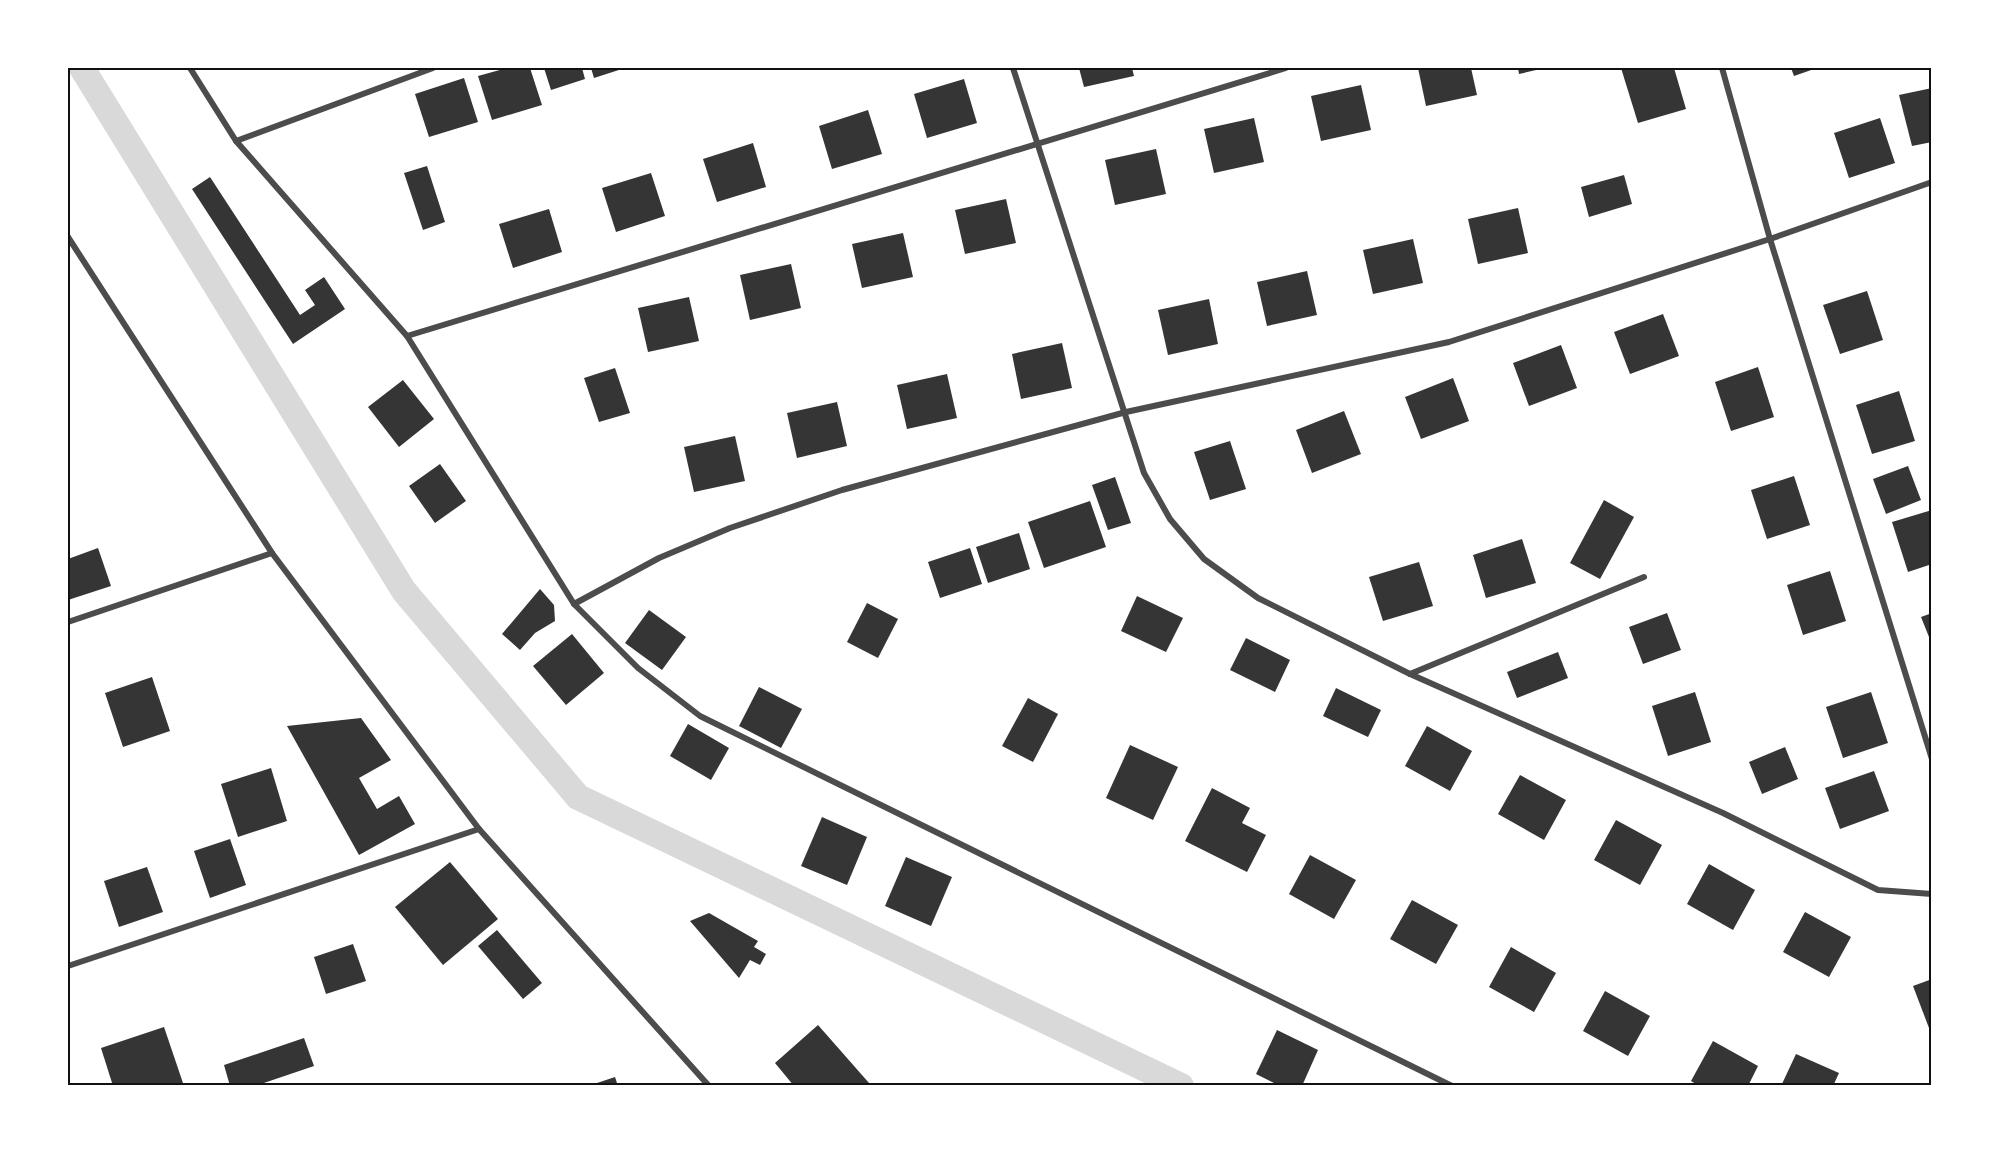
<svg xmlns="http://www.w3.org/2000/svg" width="1999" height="1153" font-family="'PT Sans Narrow',sans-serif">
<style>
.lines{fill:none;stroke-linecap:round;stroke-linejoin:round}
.canal{stroke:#d9d9d9;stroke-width:26}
.building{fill:#353535}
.minor{stroke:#4c4c4c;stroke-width:6}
.neatline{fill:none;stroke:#111;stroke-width:2}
</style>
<rect width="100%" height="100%" fill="#fff"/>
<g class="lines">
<!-- canal -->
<path class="canal" d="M82 68 404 591 578 797 1181 1086"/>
</g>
<!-- building -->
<g class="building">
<path d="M507 68H530L542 105 492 120 478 76Z"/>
<path d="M544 68H582L585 79 551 90Z"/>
<path d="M591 68H625L594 78Z"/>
<path d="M1079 68H1132L1134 76 1084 87Z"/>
<path d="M1418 68H1471L1477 95 1426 106Z"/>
<path d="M1518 68H1545L1519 74Z"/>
<path d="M1621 68H1674L1686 109 1638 123Z"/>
<path d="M1791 68H1817L1794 76Z"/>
<path d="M464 78 478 122 429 137 415 94Z"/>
<path d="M964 79 977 123 927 138 914 94Z"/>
<path d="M1361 85 1371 130 1321 141 1311 96Z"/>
<path d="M1932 88V142L1912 146 1899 95Z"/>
<path d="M868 110 882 154 832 169 819 126Z"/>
<path d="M1254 118 1264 162 1214 173 1204 129Z"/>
<path d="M1880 118 1895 163 1849 178 1834 133Z"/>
<path d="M753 143 766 187 717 202 703 159Z"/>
<path d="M1156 149 1166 194 1115 205 1105 160Z"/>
<path d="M427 166 445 222 423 230 404 173Z"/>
<path d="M651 173 665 216 616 232 602 188Z"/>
<path d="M1624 175 1632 204 1589 217 1581 187Z"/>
<path d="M210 177 300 315 315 305 305 290 324 277 345 309 293 344 192 189Z"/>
<path d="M1006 199 1016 243 965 254 955 210Z"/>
<path d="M1518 208 1528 253 1478 264 1468 219Z"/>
<path d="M549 209 562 252 513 268 499 224Z"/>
<path d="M903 233 913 277 862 288 852 244Z"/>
<path d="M1413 239 1423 283 1373 294 1363 250Z"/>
<path d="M791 264 801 308 750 320 740 275Z"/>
<path d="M1307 271 1317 315 1267 326 1257 282Z"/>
<path d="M1867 291 1883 340 1840 354 1823 305Z"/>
<path d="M689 297 699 341 648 352 638 308Z"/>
<path d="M1209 299 1218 344 1168 355 1158 310Z"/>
<path d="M1663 314 1679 356 1630 374 1614 332Z"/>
<path d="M1062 343 1072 388 1021 399 1012 354Z"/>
<path d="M1561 345 1577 388 1529 406 1513 363Z"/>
<path d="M1758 367 1774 417 1731 431 1715 382Z"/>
<path d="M615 368 630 413 599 422 584 378Z"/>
<path d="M947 374 957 418 907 429 897 385Z"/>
<path d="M1453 378 1469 421 1421 439 1405 397Z"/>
<path d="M403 380 434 419 399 447 368 407Z"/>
<path d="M1899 391 1915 441 1872 454 1856 405Z"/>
<path d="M837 402 847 446 797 458 787 413Z"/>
<path d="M1344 411 1361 454 1312 473 1296 430Z"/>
<path d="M735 436 745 481 694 492 684 447Z"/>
<path d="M1230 441 1246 489 1210 500 1194 452Z"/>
<path d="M440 464 466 501 435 523 409 486Z"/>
<path d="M1908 466 1921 500 1886 514 1873 479Z"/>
<path d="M1794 476 1810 525 1767 539 1751 490Z"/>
<path d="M1115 477 1131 523 1108 530 1092 485Z"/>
<path d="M1604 500 1634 517 1600 579 1570 563Z"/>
<path d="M1090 501 1106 547 1044 568 1028 522Z"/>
<path d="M1932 510V564L1908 572 1892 522Z"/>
<path d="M1019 533 1030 569 988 583 976 547Z"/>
<path d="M1522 539 1536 583 1486 598 1473 555Z"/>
<path d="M98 548 111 586 68 600V559Z"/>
<path d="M970 548 982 584 940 598 928 562Z"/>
<path d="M1419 562 1433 606 1383 621 1369 577Z"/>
<path d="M1830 571 1846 621 1803 635 1787 585Z"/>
<path d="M540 589 554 605 555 621 535 633 520 650 502 634Z"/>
<path d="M1137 596 1183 618 1166 652 1121 631Z"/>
<path d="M867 603 898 619 878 658 847 642Z"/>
<path d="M649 610 686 637 662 670 625 643Z"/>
<path d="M1667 613 1681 650 1643 664 1629 627Z"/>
<path d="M1932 613V642H1931L1921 617Z"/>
<path d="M572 634 604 673 566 705 533 666Z"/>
<path d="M1246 638 1290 660 1275 692 1230 670Z"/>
<path d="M1558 652 1568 678 1517 698 1507 672Z"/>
<path d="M152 677 170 731 123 747 105 693Z"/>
<path d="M759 687 802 709 781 748 739 726Z"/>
<path d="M1336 688 1381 710 1368 737 1323 716Z"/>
<path d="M1695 692 1711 742 1668 756 1652 706Z"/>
<path d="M1871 692 1888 743 1843 758 1826 707Z"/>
<path d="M1028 698 1058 714 1033 762 1002 746Z"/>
<path d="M361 718 391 760 359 778 377 809 399 796 415 824 359 855 287 726Z"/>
<path d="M688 724 729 748 711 780 670 756Z"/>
<path d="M1427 726 1472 751 1450 791 1405 766Z"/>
<path d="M1130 745 1178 767 1153 820 1106 798Z"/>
<path d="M1785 747 1798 779 1762 794 1749 762Z"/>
<path d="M271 768 287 821 238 837 221 784Z"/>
<path d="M1874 771 1889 811 1840 829 1825 788Z"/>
<path d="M1520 775 1566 800 1544 840 1498 814Z"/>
<path d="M1212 788 1250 808 1242 823 1266 835 1247 872 1185 841Z"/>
<path d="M822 817 867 837 847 885 801 866Z"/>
<path d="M1616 820 1662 845 1640 885 1594 860Z"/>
<path d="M230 839 246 885 210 898 194 851Z"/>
<path d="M1310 855 1356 880 1334 919 1289 894Z"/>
<path d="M906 857 952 877 931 926 885 906Z"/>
<path d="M450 862 498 919 443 965 395 907Z"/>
<path d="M1709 864 1755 890 1733 930 1687 904Z"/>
<path d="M147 867 163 912 119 927 104 881Z"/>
<path d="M1412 900 1458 925 1436 964 1390 939Z"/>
<path d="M1805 912 1851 937 1829 977 1783 952Z"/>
<path d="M709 913 758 941 754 947 766 954 760 965 750 960 739 978 690 921Z"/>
<path d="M497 930 542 983 523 999 478 946Z"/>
<path d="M353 944 366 981 326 994 314 957Z"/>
<path d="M1511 947 1556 973 1534 1012 1489 987Z"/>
<path d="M1932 979V1027L1929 1028 1913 986Z"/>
<path d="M1605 991 1650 1016 1628 1056 1583 1031Z"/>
<path d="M818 1025 869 1083 867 1086H794L775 1063Z"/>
<path d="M164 1027 184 1086H113L101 1048Z"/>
<path d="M1277 1030 1318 1050 1302 1086H1280L1256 1074Z"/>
<path d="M304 1038 314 1066 255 1086H230L224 1065Z"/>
<path d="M1713 1041 1758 1066 1748 1086H1699L1691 1081Z"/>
<path d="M1796 1054 1839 1073 1833 1086H1781Z"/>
<path d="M615 1077 618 1086H591V1085Z"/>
</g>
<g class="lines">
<!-- minor -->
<g class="minor">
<path d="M190 68 236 141 407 336 574 604 638 668 700 716 1452 1086"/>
<path d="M1013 68 1144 473 1170 519 1204 559 1258 598 1410 674 1723 813 1878 890 1932 894"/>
<path d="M1722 68 1770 239 1932 759"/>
<path d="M236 141 433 68"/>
<path d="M68 237 272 553 479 829 709 1086"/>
<path d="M407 336 1286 68"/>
<path d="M574 604 659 558 730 528 842 490 1126 412 1449 342 1770 239 1932 182"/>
<path d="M68 622 272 553"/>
<path d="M1410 674 1644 577"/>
<path d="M68 966 479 829"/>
</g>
</g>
<!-- border -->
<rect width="1999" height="1153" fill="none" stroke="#ffffff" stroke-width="138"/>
<rect x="69" y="69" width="1861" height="1015" class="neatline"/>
</svg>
